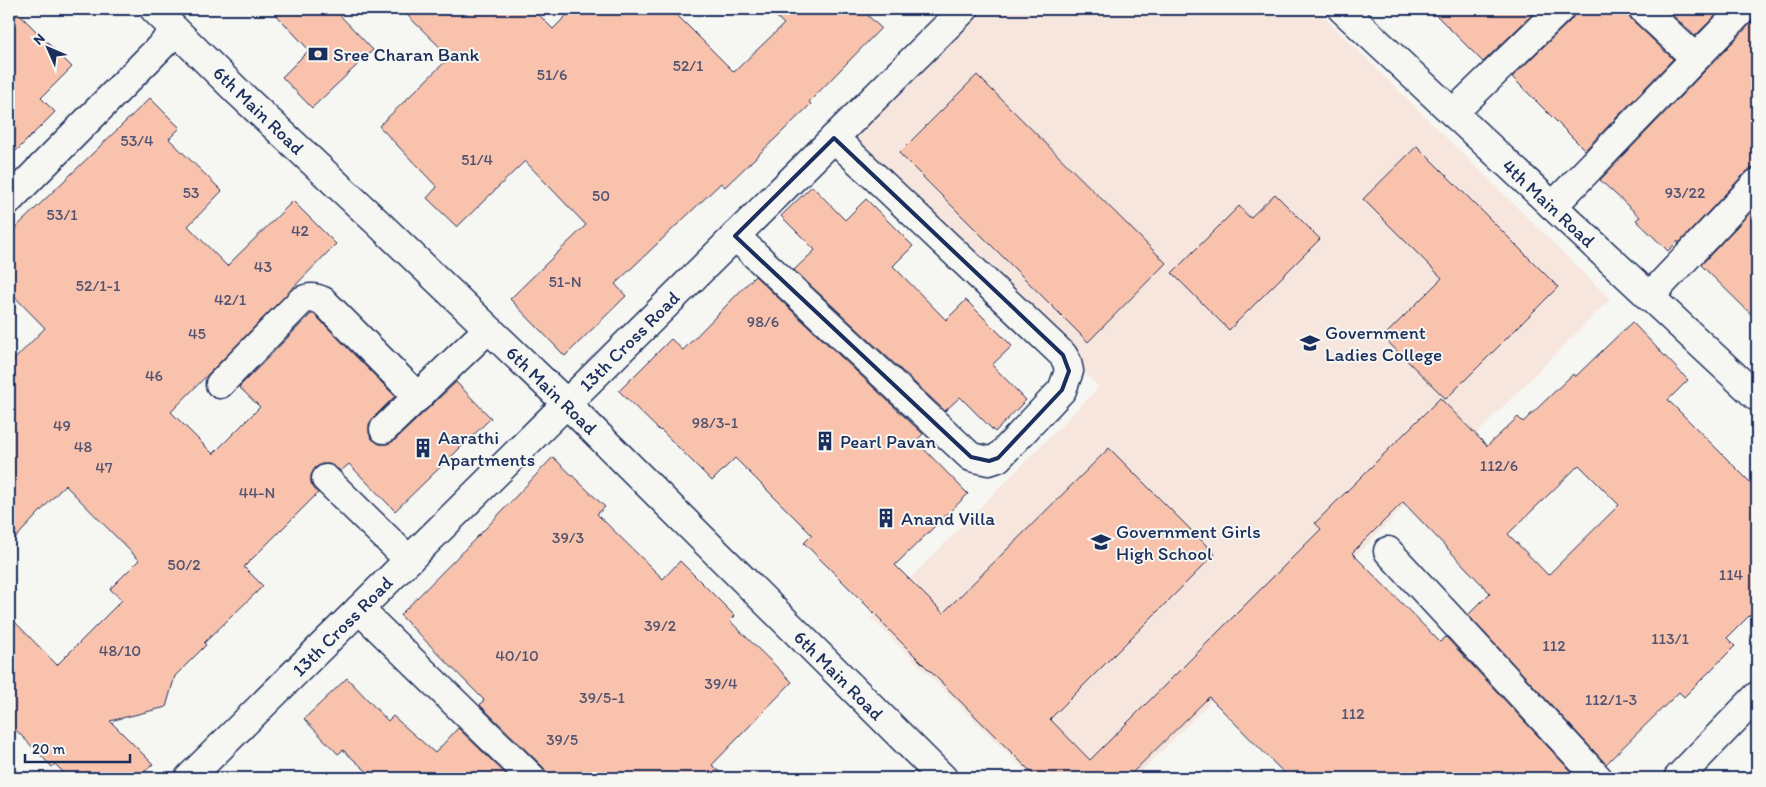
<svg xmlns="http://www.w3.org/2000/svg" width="1766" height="787" font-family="Itim,sans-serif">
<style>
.built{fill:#f7e6dd}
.building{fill:#f9c2ac;stroke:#1b2f5e;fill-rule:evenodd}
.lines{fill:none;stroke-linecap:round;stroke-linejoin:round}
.minor-casing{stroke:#1b2f5e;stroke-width:31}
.minor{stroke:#f6f6f2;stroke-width:28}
.marked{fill:none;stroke:#1b2f5e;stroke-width:4;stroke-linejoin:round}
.labels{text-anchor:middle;stroke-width:4;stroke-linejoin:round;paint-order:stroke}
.number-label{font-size:16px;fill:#525472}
.poi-label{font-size:19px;fill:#1b2f5e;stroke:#f6f6f2;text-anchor:start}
.street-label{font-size:19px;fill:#1b2f5e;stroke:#f6f6f2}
</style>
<rect width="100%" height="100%" fill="#f6f6f2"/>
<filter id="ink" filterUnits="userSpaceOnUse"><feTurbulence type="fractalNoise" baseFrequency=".02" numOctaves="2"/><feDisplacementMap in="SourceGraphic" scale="10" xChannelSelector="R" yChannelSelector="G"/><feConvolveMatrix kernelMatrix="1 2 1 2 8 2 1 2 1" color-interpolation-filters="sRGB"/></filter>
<g filter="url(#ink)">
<!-- built -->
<path class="built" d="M982 9H1316L1610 299 1135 778H1033L871 618 1099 387 851 142Z"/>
<!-- building -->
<g class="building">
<path d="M9 9H14L72 67 41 98 55 112 9 158Z"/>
<path d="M271 9H334L373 50 312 108 282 77 309 50Z"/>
<path d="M401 9H533L553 29 573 9H671L734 72 784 24 768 9H861L881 28 809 102 811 104 725 187 721 183 615 284 626 296 565 356 510 299 586 225 525 161 457 227 427 198 437 187 379 126 450 57Z"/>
<path d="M1430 9H1538L1483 62Z"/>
<path d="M1578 9H1628V14L1632 20 1673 59 1585 150 1512 77 1571 20Z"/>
<path d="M1666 9H1722L1695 36Z"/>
<path d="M1757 15V168H1752L1746 172 1679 243 1678 241 1668 251 1636 220 1640 217 1600 180 1754 20Z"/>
<path d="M977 75 1166 263 1088 342 899 153Z"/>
<path d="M150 98 180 128 169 139 222 191 188 226 227 266 293 201 336 244 171 412 213 454 260 407 239 387 311 314H314L395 396 373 418 369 424V433L372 439 379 444H387L395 440 456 382 491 418 395 511 349 464 341 471 329 464H321L315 468 311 475V483L318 493 244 567 263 586 204 643 206 645 175 676 166 707 110 721 153 764 138 778H69L55 764 52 767 9 723V616L57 665 122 600 110 589 139 560 65 485 9 545V365L45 328 9 291V234Z"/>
<path d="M1417 146 1558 287 1446 399 1383 337 1442 278 1363 199Z"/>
<path d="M812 186 845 220 866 199 913 246 893 266 946 320 966 300 1012 346 992 365 1026 400 995 432 960 397 945 411 794 270 815 250 781 216Z"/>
<path d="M1275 194 1320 239 1229 330 1172 273 1239 206 1250 218Z"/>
<path d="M1757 205V320L1701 265Z"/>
<path d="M755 276 923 434 916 441 968 494 895 565 943 613 1109 448 1215 554 1050 719 1090 760 1321 529 1315 523 1440 398 1487 446 1518 417 1523 422 1573 374 1575 377 1632 322 1688 380 1668 400 1757 489V608L1727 638 1735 646 1684 697 1679 692 1606 764 1468 615 1490 593 1403 502 1352 553 1440 642 1446 637 1577 778H1289L1209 697 1127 778H1037L881 622 882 621 804 543 812 535 735 458 712 481 661 430 660 431 619 391 671 339 683 350ZM1579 465 1619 505 1548 575 1508 534Z"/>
<path d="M553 457 605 507 597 514 663 579 680 561 735 616 730 621 792 682 712 765 726 778H547V773L543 767 480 705 484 700 400 615 487 527Z"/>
<path d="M347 678 388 721 393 716 435 753 458 728 510 778H374L343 750 338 754 304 719Z"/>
</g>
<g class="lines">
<defs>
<g id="minor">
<path d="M154 9 238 92 377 222 566 403 943 778"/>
<path d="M1342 9 1757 397"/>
<path d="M1643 9 1695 58"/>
<path d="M1453 113 1560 9"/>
<path d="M9 200 176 31"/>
<path d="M1553 206 1743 9"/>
<path d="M735 236 971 457 989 461 998 458 1062 390 1069 371 1067 362 1063 355 834 138"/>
<path d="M1649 297 1757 183"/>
<path d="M220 384 301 301C309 297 314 297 323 301L418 397"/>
<path d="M384 429 488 329"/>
<path d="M326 479 409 560"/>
<path d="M1388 551 1598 778"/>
<path d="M359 609 532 778"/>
<path d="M189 778 964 9"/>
<path d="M1678 778 1757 696"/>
</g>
</defs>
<!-- minor casing -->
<use href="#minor" class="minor-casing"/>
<!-- minor -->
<use href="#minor" class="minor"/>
</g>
</g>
<!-- marked area -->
<path class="marked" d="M834 138 1063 355 1069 371 1062 390 998 458 989 461 971 457 735 236Z"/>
<!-- icons -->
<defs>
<symbol id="bank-bare" viewBox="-9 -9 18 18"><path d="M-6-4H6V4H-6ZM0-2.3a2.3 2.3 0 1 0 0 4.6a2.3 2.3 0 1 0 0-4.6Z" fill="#1b2f5e" stroke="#f6f6f2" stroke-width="2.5" paint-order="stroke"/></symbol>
<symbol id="university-bare" viewBox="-9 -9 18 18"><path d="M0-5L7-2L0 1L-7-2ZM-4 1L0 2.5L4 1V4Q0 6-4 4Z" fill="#1b2f5e" stroke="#f6f6f2" stroke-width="2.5" paint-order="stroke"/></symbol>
<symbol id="building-bare" viewBox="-9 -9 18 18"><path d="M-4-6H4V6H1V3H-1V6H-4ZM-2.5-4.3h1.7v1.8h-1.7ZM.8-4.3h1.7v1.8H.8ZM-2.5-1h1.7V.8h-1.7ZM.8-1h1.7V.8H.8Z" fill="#1b2f5e" stroke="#f6f6f2" stroke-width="2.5" paint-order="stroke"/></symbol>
<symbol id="school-bare" viewBox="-9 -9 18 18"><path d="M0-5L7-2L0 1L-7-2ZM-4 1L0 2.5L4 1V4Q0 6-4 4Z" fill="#1b2f5e" stroke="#f6f6f2" stroke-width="2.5" paint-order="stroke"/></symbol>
</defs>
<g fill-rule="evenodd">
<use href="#bank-bare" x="304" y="40" width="28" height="28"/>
<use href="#university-bare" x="1296" y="329" width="28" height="28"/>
<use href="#building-bare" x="811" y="427" width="28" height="28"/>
<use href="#building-bare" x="409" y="434" width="28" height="28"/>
<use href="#building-bare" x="872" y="504" width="28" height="28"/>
<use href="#school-bare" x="1087" y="528" width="28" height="28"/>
</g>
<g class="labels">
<!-- number labels -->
<g class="number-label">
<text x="688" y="71">52/1</text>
<text x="552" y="80">51/6</text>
<text x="137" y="146">53/4</text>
<text x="477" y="165">51/4</text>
<text x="191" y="198">53</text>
<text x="1685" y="198">93/22</text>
<text x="601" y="201">50</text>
<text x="62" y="220">53/1</text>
<text x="300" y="236">42</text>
<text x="263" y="272">43</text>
<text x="565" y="287">51-N</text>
<text x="98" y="291">52/1-1</text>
<text x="230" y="305">42/1</text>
<text x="763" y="327">98/6</text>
<text x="197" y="339">45</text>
<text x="154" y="381">46</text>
<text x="715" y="428">98/3-1</text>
<text x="62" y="431">49</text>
<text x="83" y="452">48</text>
<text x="1499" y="471">112/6</text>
<text x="104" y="473">47</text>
<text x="257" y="498">44-N</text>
<text x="568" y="543">39/3</text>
<text x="184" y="570">50/2</text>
<text x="1731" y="580">114</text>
<text x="660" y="631">39/2</text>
<text x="1670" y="644">113/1</text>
<text x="1554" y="651">112</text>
<text x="120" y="656">48/10</text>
<text x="517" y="661">40/10</text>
<text x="721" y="689">39/4</text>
<text x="602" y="703">39/5-1</text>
<text x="1611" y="705">112/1-3</text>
<text x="1353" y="719">112</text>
<text x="562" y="745">39/5</text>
</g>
<!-- poi labels -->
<g class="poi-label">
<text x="333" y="61">Sree Charan Bank</text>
<text x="1325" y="339">Government<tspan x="1325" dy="22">Ladies College</tspan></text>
<text x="438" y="444">Aarathi<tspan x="438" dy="22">Apartments</tspan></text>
<text x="840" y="448">Pearl Pavan</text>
<text x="901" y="525">Anand Villa</text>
<text x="1116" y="538">Government Girls<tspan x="1116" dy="22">High School</tspan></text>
</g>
<!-- street labels -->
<g class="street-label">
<text transform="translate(259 110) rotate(44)" y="7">6th Main Road</text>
<text transform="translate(1549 203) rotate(43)" y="7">4th Main Road</text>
<text transform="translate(629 341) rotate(-45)" y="7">13th Cross Road</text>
<text transform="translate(552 390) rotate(44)" y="7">6th Main Road</text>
<text transform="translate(342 626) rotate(-45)" y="7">13th Cross Road</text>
<text transform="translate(839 675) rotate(45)" y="7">6th Main Road</text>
</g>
</g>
<!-- margin -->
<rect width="1766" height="787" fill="none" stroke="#f6f6f2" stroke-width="30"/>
<rect x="15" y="15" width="1736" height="757" fill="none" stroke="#1b2f5e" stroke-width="2" filter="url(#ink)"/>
<!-- north arrow -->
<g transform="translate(48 48) rotate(315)" stroke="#f6f6f2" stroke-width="4" paint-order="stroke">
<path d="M0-4L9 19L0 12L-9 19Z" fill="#1b2f5e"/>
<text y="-8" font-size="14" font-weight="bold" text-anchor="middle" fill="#1b2f5e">N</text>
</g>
<!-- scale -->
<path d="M25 754v8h105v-8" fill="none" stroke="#1b2f5e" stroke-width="2.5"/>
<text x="32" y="754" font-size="15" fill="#1b2f5e" stroke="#f6f6f2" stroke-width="4" paint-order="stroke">20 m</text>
</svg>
